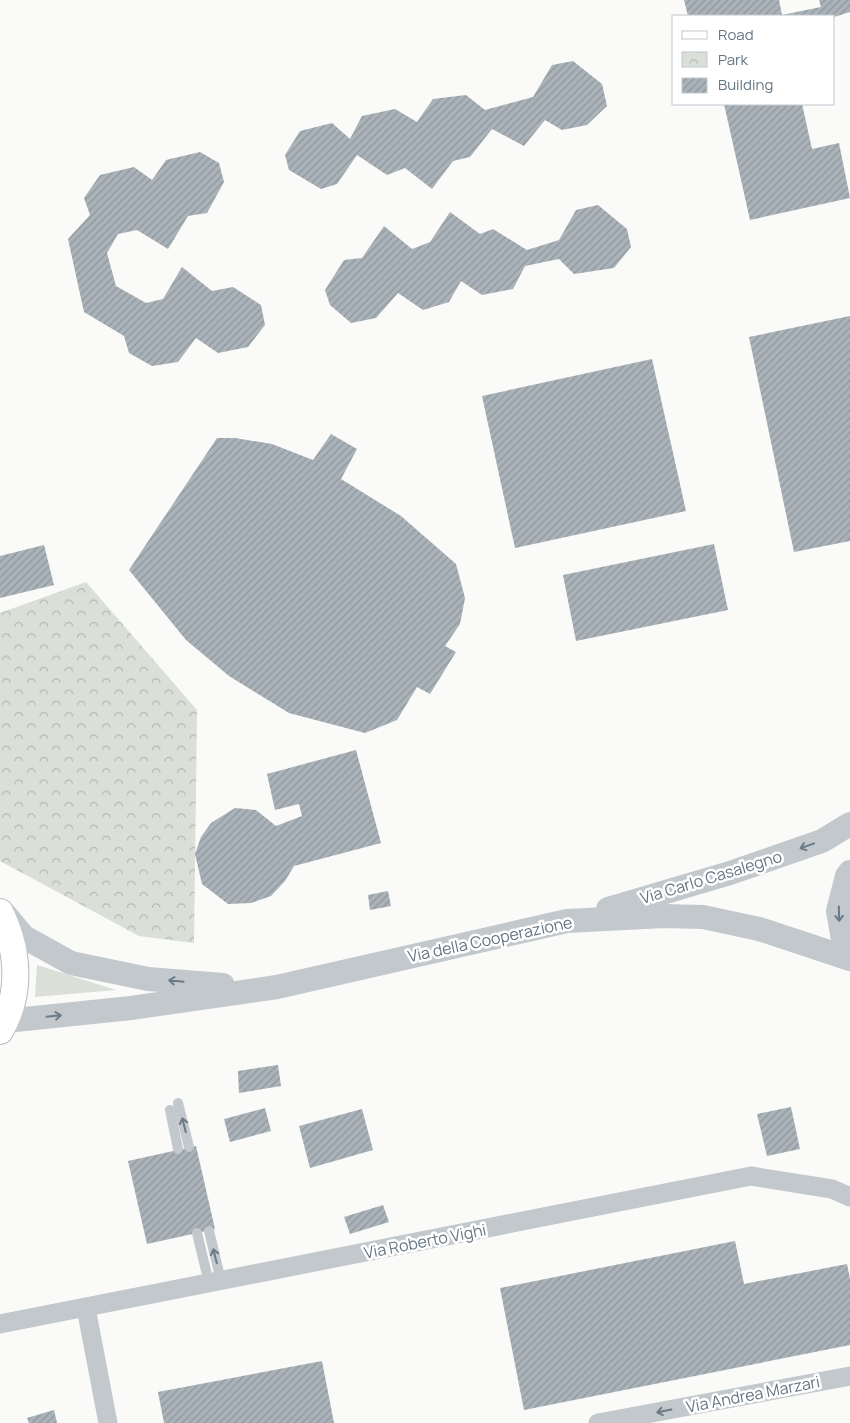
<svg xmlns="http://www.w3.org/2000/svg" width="850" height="1423" font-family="Manrope,sans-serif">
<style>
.green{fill:#dadfd7}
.park{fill:url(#park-crowns)}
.building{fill:url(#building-hatch)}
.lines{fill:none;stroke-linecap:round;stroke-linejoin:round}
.secondary-casing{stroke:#b3babf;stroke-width:28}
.service{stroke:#c3c8cc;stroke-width:10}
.minor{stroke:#c3c8cc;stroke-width:19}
.tertiary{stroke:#c3c8cc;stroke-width:24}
.secondary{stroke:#fff;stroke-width:26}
.oneway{stroke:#6a7a87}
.labels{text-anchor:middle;stroke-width:5;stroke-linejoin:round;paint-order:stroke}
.street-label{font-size:16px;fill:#657683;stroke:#fff}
</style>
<defs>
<pattern id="park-crowns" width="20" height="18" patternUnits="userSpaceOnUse" patternTransform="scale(1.25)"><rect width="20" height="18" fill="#dadfd7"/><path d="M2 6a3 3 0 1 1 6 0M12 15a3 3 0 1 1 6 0" fill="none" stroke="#b4b9b4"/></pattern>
<pattern id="building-hatch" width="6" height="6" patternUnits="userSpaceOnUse" patternTransform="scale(1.25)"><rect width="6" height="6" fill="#aab3b9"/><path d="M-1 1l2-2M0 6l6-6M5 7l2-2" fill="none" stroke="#8e969c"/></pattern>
</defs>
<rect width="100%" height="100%" fill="#fafaf8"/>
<!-- green -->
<path class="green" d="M37 965 116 990 35 997Z"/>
<!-- park -->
<path class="park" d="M86 582 197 710 194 943 139 936 0 861V613Z"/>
<!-- building -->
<g class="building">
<path d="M684 0H779L782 15 821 7 819 0H850V12L834 17 688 16Z"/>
<path d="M573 61 602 84 607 106 587 125 562 130 545 120 524 146 492 129 470 157 453 161 432 189 405 168 387 175 357 155 337 184 321 189 289 170 285 155 300 131 332 123 350 139 362 116 395 109 417 122 433 99 466 95 485 110 533 97 552 65Z"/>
<path d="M724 104H802L812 149 839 143 850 198 750 220Z"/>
<path d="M200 152 219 163 224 182 207 213 188 216 168 249 137 230 118 234 107 253 116 286 146 303 163 299 182 267 212 291 233 287 261 305 265 325 248 347 218 353 196 338 178 362 152 366 129 353 124 336 84 312 68 239 90 215 84 198 100 175 134 167 152 180 166 160Z"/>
<path d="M598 205 627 229 631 247 614 268 574 274 559 259 525 266 513 289 482 295 461 281 449 302 423 310 398 293 376 318 351 323 330 305 325 290 344 260 362 258 384 226 412 249 430 242 450 212 480 234 493 229 527 250 559 240 576 210Z"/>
<path d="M850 316V541L794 552 749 337Z"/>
<path d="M652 359 686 511 515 548 482 396Z"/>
<path d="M331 434 357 449 341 479 401 516 456 564 465 598 460 624 445 646 456 652 430 694 417 687 397 720 365 733 289 713 229 676 186 640 129 570 217 438H235L272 444 313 460Z"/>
<path d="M714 544 728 610 576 641 563 575Z"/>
<path d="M44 545 54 585 0 598V556Z"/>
<path d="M356 750 381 843 294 866 285 881 271 896 251 903 228 904 202 884 195 854 201 837 211 823 235 808 256 810 276 826 302 816 299 804 275 810 267 774Z"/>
<path d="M388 891 391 906 370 910 368 895Z"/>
<path d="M278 1065 281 1086 239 1093 238 1071Z"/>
<path d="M791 1107 800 1149 767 1156 757 1114Z"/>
<path d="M265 1108 271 1131 230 1142 224 1119Z"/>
<path d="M362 1109 373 1150 310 1168 299 1126Z"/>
<path d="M196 1146 215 1229 147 1244 128 1161Z"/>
<path d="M383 1205 389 1222 350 1234 344 1217Z"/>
<path d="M735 1241 744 1284 847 1264 850 1279V1345L524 1410 500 1288Z"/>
<path d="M322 1361 334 1423H164L158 1392Z"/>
<path d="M54 1410 57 1423H29L27 1418Z"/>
</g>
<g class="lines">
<defs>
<path id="secondary" d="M0 912C19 950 22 994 0 1031"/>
</defs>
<!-- secondary casing -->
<use href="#secondary" class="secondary-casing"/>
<!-- service -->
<g class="service">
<path d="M178 1103 189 1147"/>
<path d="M170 1110 178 1149"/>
<path d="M209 1231 221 1281"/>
<path d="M197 1233 209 1283"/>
</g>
<!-- minor -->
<g class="minor">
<path d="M86 1308 108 1423"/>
<path d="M0 1324 751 1176 832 1189 850 1197"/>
<path d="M598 1423 850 1376"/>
</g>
<!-- tertiary -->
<g class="tertiary">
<path d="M608 909 730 873 822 841 850 824"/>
<path d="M2 911 24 937 71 963 148 979 223 985"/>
<path d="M846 957 838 911 847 876 850 872"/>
<path d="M6 1021 131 1008 277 987 567 921 664 916 703 917 759 929 850 959"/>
</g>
<!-- secondary -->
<use href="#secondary" class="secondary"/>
</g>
<!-- one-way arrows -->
<defs><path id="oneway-shaft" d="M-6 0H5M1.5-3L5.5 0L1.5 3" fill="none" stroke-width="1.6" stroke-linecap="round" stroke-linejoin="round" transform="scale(1.25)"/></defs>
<g class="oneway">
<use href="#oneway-shaft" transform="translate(807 846) rotate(160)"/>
<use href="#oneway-shaft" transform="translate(839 914) rotate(89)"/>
<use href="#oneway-shaft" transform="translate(176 981) rotate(-174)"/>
<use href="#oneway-shaft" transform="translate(54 1016) rotate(-6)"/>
<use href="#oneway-shaft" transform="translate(184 1125) rotate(-104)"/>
<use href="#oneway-shaft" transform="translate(215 1256) rotate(-104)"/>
<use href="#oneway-shaft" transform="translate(664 1411) rotate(169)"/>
</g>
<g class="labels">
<!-- street labels -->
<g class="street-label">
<text transform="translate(711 877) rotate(-17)" y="6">Via Carlo Casalegno</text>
<text transform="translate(490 939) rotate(-12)" y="6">Via della Cooperazione</text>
<text transform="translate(425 1241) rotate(-11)" y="6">Via Roberto Vighi</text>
<text transform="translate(753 1394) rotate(-11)" y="6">Via Andrea Marzari</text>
</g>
</g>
<!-- legend -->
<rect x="672" y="15" width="162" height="90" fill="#ffffff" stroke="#c1c8cd"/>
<rect x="682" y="31" width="25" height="8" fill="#ffffff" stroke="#c1c8cd"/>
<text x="718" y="40" font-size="15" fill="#657683">Road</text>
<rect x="682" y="52" width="25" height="15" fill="url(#park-crowns)" stroke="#c1c8cd"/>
<text x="718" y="65" font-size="15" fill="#657683">Park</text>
<rect x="682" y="78" width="25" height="15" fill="url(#building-hatch)" stroke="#c1c8cd"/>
<text x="718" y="90" font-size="15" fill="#657683">Building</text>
</svg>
